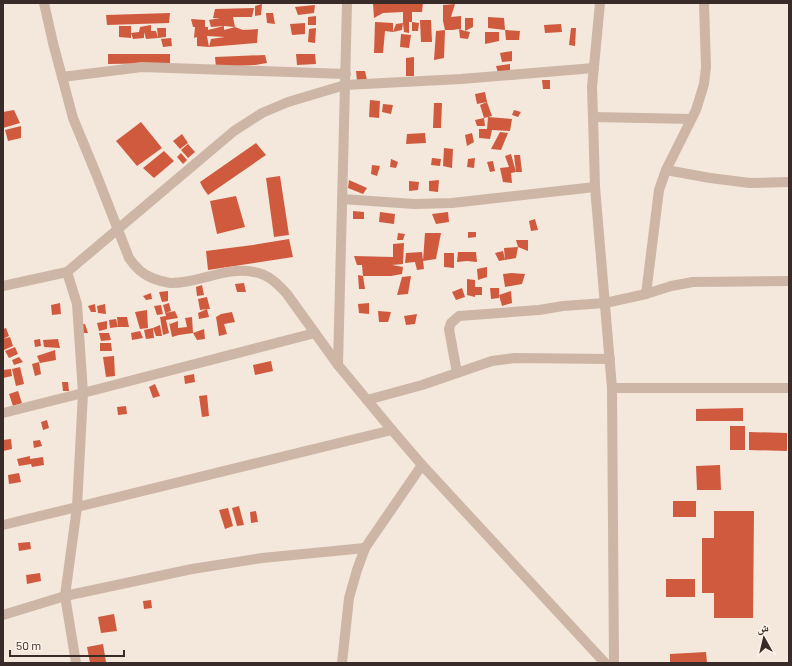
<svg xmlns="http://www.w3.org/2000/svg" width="792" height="666" font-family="Barlow,'Noto Naskh Arabic',sans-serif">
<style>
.building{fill:#cf5a3e}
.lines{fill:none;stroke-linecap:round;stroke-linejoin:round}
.minor{stroke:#cdb6a6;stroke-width:10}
</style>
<rect width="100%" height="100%" fill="#f4e7dc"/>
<!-- building -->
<g class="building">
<path d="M373 3H423L422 12H412V22H409V33L404 32 403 23 402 30 393 32 396 24 403 23V12L383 13 374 18Z"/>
<path d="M262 4 261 15 255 16V6Z"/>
<path d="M455 4 451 17 461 16V29H459L465 31V18H473V27L465 31 470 32 468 39 460 38 459 29 453 30H445L443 21V5Z"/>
<path d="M315 5 314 13 298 15 295 7Z"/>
<path d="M254 8 252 17H233L235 27 224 26V30L235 27 243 30 258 29 257 43 209 47 211 39 225 37 207 36 209 47 197 46V37L194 38 195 27H193L191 19 205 20V27H208V30L224 26 211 27 209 20 220 18H213L215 9Z"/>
<path d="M170 13 169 23 107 25 106 15Z"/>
<path d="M266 13H273L275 24 267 23Z"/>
<path d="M316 16V25H308V17Z"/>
<path d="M488 17 504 18 505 30 488 28Z"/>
<path d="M420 20H431L432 42H421Z"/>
<path d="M375 22 393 23V32L385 31 383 53H374Z"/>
<path d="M412 22 419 23 418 31H412Z"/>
<path d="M305 23V34L292 35 290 24Z"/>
<path d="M561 24 562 32 545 33 544 25Z"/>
<path d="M151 25V31H156L158 38 146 39 144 32V38L133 39 131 33 139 32 140 27Z"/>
<path d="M119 26H131V38L119 37Z"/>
<path d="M157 28H166V37L158 38Z"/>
<path d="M316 28 315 43 308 42 309 29Z"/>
<path d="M571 28H576L575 46 569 45Z"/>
<path d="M445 30 444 58 434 60 436 31Z"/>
<path d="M505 30 520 31 519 40H506Z"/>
<path d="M485 32H499V41L485 44Z"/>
<path d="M401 34 411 35 409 48 400 47Z"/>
<path d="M171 38 172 46 163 47 161 39Z"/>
<path d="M512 51V61L502 62 500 53Z"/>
<path d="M108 54H170V63L108 64Z"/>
<path d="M296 54H315L316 64 297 65Z"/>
<path d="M265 55 267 63 255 65 216 67 215 57Z"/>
<path d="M414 57V76H406V58Z"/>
<path d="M510 64V73H498L496 66Z"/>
<path d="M356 71H365L367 80 357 81Z"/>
<path d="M542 80H550V89H543Z"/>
<path d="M485 92 487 102 477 104 475 94Z"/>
<path d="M370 100 380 101 379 118 369 117Z"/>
<path d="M487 102 492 116 484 118 485 126H477L475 120 484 118 480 105Z"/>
<path d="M434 103H442L441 128H433Z"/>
<path d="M383 104 393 105 391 114 382 112Z"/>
<path d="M14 110 20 123 3 128V112Z"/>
<path d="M514 110 521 112 518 117 512 115Z"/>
<path d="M488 117 512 119 510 131 492 130 490 139 479 138V129H487Z"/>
<path d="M141 122 162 148 137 166 116 141Z"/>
<path d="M21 126V138L8 141 5 130Z"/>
<path d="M500 132 508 133 501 150 491 149Z"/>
<path d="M425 133 426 143 406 144 407 134Z"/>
<path d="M472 133 474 142 467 146 465 135Z"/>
<path d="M182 134 188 143 180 149 173 141Z"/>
<path d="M256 143 266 155 208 195 203 188 200 182Z"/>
<path d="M188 144 195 152 188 158 181 150Z"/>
<path d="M444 148 453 149 452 168 443 166Z"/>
<path d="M164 151 174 161 154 178 143 168Z"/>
<path d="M181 153 187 160 183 164 177 157Z"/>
<path d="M511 154 516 172 511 173 512 183 503 182 500 168 509 167 505 156Z"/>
<path d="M514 155H520L522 172H516Z"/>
<path d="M432 158 441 159 440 166 431 165Z"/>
<path d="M475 158 474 168 467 167 468 159Z"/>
<path d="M391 159 398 162 396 168 390 167Z"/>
<path d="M493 161 495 171 490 172 487 162Z"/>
<path d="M372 165 380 166 377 176 371 174Z"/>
<path d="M280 176 289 235 274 237 266 178Z"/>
<path d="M349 180 367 188 363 194 348 188Z"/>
<path d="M439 180 438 192 429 191V181Z"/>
<path d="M409 181 419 182 418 190 409 191Z"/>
<path d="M236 196 245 227 217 234 210 201Z"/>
<path d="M353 211 364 212V219H353Z"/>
<path d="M380 212 395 214 394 224 379 222Z"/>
<path d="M448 212 449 222 436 224 432 214Z"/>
<path d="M535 219 538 230 531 231 529 221Z"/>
<path d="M468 232H476V237L468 238Z"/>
<path d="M398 233 405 234 403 240H397Z"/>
<path d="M425 233H441L436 259 423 261Z"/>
<path d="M289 239 293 257 208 270 206 251 253 245Z"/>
<path d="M516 240H528V251L518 247 516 258 499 261 495 253 503 251 505 260 504 248 518 247Z"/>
<path d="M404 243 403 264 392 265 403 267 402 274 391 276H363L365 289H359L358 275 363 276 362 265H357L354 256 393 257V244Z"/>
<path d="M422 252 424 269 417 270 415 262 405 263 406 253Z"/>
<path d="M458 252H476L477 262 467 261 457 262Z"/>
<path d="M444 253H454V268L444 267Z"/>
<path d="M487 267V277L478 280 477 269Z"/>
<path d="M511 273 525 274 522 284 505 287 503 274Z"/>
<path d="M411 276 408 294 397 295 402 277Z"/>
<path d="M467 279 475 280V287H482V295H475V297L467 295Z"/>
<path d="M244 283 246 292H237L235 284Z"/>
<path d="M202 285 204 295 197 296 196 287Z"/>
<path d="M462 288 465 297 456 300 452 292Z"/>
<path d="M490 288H499V295L511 291 512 303 502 306 499 295V298L491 299Z"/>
<path d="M168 291V301L162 302 159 292Z"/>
<path d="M151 293 152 299 146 300 143 296Z"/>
<path d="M207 297 210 309H207L209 317 199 319 198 313 207 309 200 310 198 299Z"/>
<path d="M60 303 61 314 52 315 51 305Z"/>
<path d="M169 303 171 311 165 313 175 311 178 318 166 320 169 333 163 335 160 317 166 316 163 305Z"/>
<path d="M369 303V314L359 313 358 304Z"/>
<path d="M95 304 96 312H91L88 306Z"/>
<path d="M105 304 106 314 98 313 97 306Z"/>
<path d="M161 305 163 314 157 315 154 306Z"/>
<path d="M147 310 148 328 140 329 135 312Z"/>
<path d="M378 311 391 312 388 322H379Z"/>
<path d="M232 312 235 322 224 324 227 334 219 336 216 317 221 314Z"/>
<path d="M417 314 415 324 406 325 404 316Z"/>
<path d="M117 317H127L129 327H118Z"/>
<path d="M192 317 193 333 179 335 172 337 169 322 170 324 178 321V328L187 327 185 318Z"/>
<path d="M116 319 118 327 110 328 109 320Z"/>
<path d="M107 321V329L99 331 97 323Z"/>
<path d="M85 324 88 333H79L78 325Z"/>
<path d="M160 325 162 336H156L153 328Z"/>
<path d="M6 328 9 336 3 339V329Z"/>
<path d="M153 328 154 338 146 339 144 330Z"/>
<path d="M204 329 205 339 197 340 193 333Z"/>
<path d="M140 331 143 338 132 340 131 333Z"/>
<path d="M99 333H109L111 340 101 341Z"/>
<path d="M10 337 13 346 4 350 3 346V339Z"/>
<path d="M40 339 41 346 35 347 34 340Z"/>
<path d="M58 339 60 348 44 347 43 340Z"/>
<path d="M100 343H111L112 351H100Z"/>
<path d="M15 347 18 354 9 358 5 351Z"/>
<path d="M55 350 56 360 40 363 37 356Z"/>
<path d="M114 356 115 376 106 377 103 357Z"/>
<path d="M19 357 23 362 14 365 12 360Z"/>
<path d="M271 361 273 371 255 375 253 365Z"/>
<path d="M39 362 41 374 35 376 32 364Z"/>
<path d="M20 367 24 384 16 386 12 369Z"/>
<path d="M11 369 12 376 3 378V370Z"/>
<path d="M194 374 195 382 185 384 184 376Z"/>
<path d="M62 382H68L69 391H63Z"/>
<path d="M155 384 160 396 153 398 149 387Z"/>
<path d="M18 391 22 403 13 406 9 394Z"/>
<path d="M207 395 209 416 202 417 199 396Z"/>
<path d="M126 406 127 414 118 415 117 407Z"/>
<path d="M743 408V421H696V409Z"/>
<path d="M47 420 49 428 43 430 41 422Z"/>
<rect x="730" y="426" width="15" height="24"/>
<path d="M749 432 787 433V451L749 450Z"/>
<path d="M11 439 12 449 3 451V440Z"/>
<path d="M40 440 42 446 34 448 33 441Z"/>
<path d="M30 456V459L43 457 44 465 32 467 31 464 19 466 17 459Z"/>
<path d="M720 465 721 490H697L696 466Z"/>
<path d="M19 473 21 482 9 484 8 475Z"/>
<rect x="673" y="501" width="23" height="16"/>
<path d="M239 506 244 525 237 526 232 508Z"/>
<path d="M228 508 233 526 225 529 219 510Z"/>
<path d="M256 511 258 522 251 523 250 512Z"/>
<path d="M714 511H754L753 618H714V593H702V538H714Z"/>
<path d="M30 542 31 549 19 551 18 543Z"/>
<path d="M40 573 41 581 27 584 26 575Z"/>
<rect x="666" y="579" width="29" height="18"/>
<path d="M151 600 152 608 144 609 143 601Z"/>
<path d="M114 614 117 631 101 633 98 617Z"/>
<path d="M103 644 106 662 100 663H90L87 647Z"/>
<path d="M706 652 707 663H670V654Z"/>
</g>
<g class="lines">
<!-- minor -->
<g class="minor">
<path d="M44 3 53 43 73 118 97 176 129 258C135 267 142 274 152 278 157 280 163 282 170 283 198 284 226 266 254 272 268 274 278 284 287 294L338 365 392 430 422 465 605 663"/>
<path d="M600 3 592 87 593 117 595 187 612 388"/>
<path d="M62 77 142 67 346 74"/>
<path d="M593 117 691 119"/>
<path d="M666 170 710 178 750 183 789 182"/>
<path d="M342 199 414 204 452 203 595 187"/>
<path d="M67 272 77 304 83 393 77 507 65 596 76 663"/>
<path d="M3 286 67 272 234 131 262 113 288 102 345 85 461 79 594 68"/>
<path d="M646 294 659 190 666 170 696 110 704 84 706 67 704 3"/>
<path d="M338 365 345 85 347 3"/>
<path d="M457 373 449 329 451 323 459 316 539 310 563 306 605 303 646 294 671 286 693 282 789 281"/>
<path d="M367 400 422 385 492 361 515 358 610 359"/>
<path d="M3 413 83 393 315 333"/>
<path d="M3 525 77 507 392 430"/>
<path d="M3 615 65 596 192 569 262 558 365 548"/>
<path d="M342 663 349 598 357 570 365 548 422 465"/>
<path d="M614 663 612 388H789"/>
</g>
</g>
<!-- border -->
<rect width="792" height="666" fill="none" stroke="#392c28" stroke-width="8"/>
<!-- north arrow -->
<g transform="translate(764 638) rotate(352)" stroke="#fbf2e9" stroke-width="3" paint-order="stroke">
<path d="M0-3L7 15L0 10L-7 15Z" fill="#392c28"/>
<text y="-6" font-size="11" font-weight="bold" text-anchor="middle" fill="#392c28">ش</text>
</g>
<!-- scale -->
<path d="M10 650v6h114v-6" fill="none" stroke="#392c28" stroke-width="2"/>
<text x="16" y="650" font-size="12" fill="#392c28" stroke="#fbf2e9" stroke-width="3" paint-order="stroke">50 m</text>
</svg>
